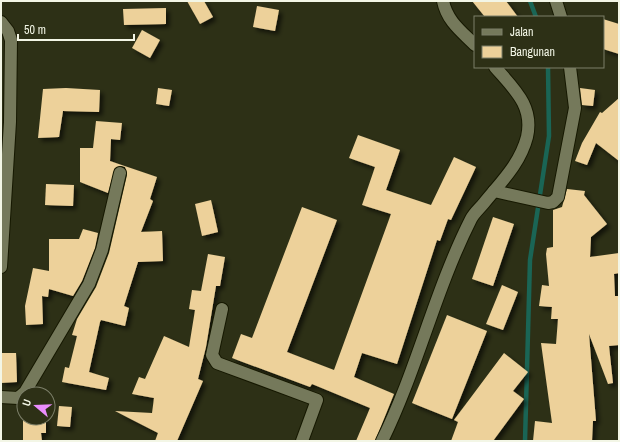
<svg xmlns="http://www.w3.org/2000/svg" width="620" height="442" font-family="'Archivo Narrow',sans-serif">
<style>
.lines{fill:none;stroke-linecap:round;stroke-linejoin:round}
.stream{stroke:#1a6555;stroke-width:4.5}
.building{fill:#edd19a;filter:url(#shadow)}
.minor-casing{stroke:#161801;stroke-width:14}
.minor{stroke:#75795b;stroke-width:12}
</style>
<defs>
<filter id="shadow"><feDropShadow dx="3.5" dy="3.5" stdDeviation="2" flood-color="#0009"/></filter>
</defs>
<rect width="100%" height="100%" fill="#2d3016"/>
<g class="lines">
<!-- stream -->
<g class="stream">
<path d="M530 1 536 17"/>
<path d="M525 441 530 260 549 136 548 67"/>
</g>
</g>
<!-- building -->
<g class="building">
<path d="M187 1H204L213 17 200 24Z"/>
<path d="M472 1H506L518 17H485Z"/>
<path d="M257 6 279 10 275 31 253 27Z"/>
<path d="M166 8V24L124 25 123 9Z"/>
<path d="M603 19 619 24V54L603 49Z"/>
<path d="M142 30 160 40 150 58 132 48Z"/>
<path d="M66 88 100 90 99 112 63 111 59 137 38 138 43 89Z"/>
<path d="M158 88 172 90 169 106 156 104Z"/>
<path d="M580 88 595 90 593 106 582 105Z"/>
<path d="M619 98V161L596 143 587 165 575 161 582 143 600 112 602 113Z"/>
<path d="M96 121 122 123 120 140 111 139 110 161 157 177 150 199 153 201 141 232 162 231 163 261 138 262 124 306 129 308 125 326 101 320 100 322 89 372 109 378 106 390 62 382 65 367 69 368 77 336 72 335 77 319 96 287 109 253 127 175 125 167 121 166 115 168 108 193 80 182V148H93Z"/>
<path d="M358 135 400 150 386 190 431 205 454 157 476 167 451 220 448 219 440 241 437 240 397 364 362 353 354 377 394 394 375 441H356L370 408 312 384 310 387 232 358 241 334 252 338 302 207 337 220 287 352 334 370 391 214 362 205 375 167 349 158Z"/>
<path d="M46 184 74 185 73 206 45 205Z"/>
<path d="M567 189 585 191 584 195 607 224 591 237 590 257 619 253V273L614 274 615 296H619V345L609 346 613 383 608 384 589 334 596 421H593L592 441H533L535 421 552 423 541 343 556 344 558 319H551L552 307 539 306 542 285 549 286 546 254 547 248 553 247V210L562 207Z"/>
<path d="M211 200 218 232 202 236 195 204Z"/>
<path d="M493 217 514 224 493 286 472 279Z"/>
<path d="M83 229 98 233 95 248 82 281 73 296 49 289 48 297 42 296 43 324 26 325 25 306 33 268 49 271V239H79Z"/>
<path d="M208 254 225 257 220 286H216L206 347 198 379 203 381 177 441H155L158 433 115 411 152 413 154 398 132 394 139 377 145 379 164 336 189 347 195 310 189 309 192 290 201 291Z"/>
<path d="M502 285 518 292 503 330 486 324Z"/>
<path d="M447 315 487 331 452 419 412 403Z"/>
<path d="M1 353H16L17 382 1 383Z"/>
<path d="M504 353 528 372 513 391 524 399 493 441H451L458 422 454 420Z"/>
<path d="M59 406 72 407 70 427 57 426Z"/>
<path d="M23 418H46V433H41L42 441H23Z"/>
</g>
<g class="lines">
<defs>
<g id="minor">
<path d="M443 1C447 21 461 31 475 45"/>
<path d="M556 1 561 17"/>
<path d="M1 22 8 31 11 40 10 122 1 267"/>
<path d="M494 191 548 203 553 202 558 197 575 108 570 67"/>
<path d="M222 309 212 355 217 363 317 400 302 441"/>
<path d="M1 397 18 398 25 392 89 284 102 250 120 173"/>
<path d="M382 441C417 370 435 290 471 219 474 213 480 208 484 203 501 182 520 164 527 137 534 106 514 89 495 67"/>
</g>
</defs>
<!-- minor casing -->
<use href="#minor" class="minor-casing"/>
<!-- minor -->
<use href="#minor" class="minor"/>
</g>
<!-- border -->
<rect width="620" height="442" fill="none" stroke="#f3f6e6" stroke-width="4"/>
<!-- legend -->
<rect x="474" y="16" width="130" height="52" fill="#2d3016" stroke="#7c7f69"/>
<rect x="482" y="29" width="20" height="6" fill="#75795b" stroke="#7c7f69"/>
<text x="510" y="36" font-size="12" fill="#f3f6e6">Jalan</text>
<rect x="482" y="46" width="20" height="12" fill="#edd19a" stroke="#7c7f69"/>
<text x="510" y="56" font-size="12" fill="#f3f6e6">Bangunan</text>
<!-- north arrow -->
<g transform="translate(36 406) rotate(289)"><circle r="19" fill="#2d3016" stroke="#7c7f69"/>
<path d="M0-3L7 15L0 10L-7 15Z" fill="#ea8dfc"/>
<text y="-6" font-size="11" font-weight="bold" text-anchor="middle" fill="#f3f6e6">U</text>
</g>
<!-- scale -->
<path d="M18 34v6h116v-6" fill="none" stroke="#f3f6e6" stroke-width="2"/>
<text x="24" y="34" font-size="12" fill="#f3f6e6" stroke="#2d3016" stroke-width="3" paint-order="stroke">50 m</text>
</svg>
